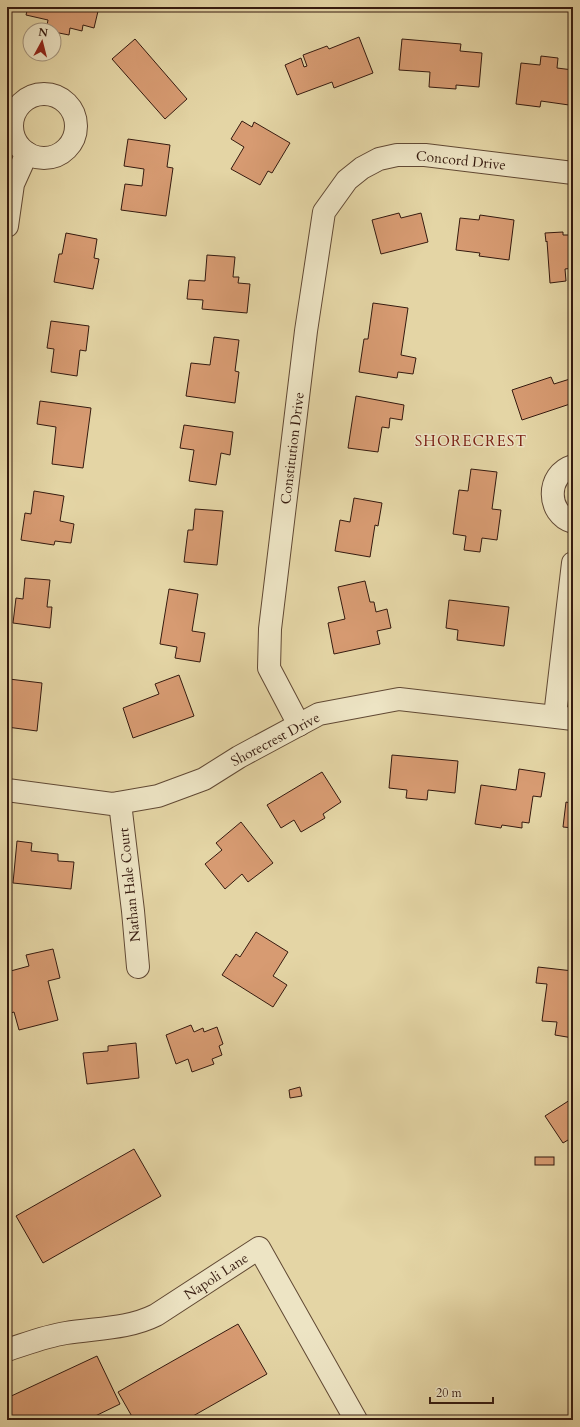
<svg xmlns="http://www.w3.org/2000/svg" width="580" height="1427" font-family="Cardo,serif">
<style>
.building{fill:#d79b72;stroke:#351a0f}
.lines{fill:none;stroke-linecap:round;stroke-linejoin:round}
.minor-casing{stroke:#614934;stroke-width:24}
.minor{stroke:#ede4c4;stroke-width:22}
.labels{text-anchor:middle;stroke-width:3;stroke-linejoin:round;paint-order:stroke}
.street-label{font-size:14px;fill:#351a0f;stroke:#ede4c4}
.neighbourhood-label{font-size:15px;letter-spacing:1px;fill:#7a1f14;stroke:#ede4c4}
</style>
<rect width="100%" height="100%" fill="#e4d5a5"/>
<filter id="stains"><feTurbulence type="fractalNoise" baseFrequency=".005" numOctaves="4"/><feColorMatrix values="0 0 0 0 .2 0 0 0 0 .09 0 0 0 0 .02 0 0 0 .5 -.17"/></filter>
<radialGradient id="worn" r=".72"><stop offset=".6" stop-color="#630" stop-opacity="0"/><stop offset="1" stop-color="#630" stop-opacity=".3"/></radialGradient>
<!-- building -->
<g class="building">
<path d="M28 7H99L94 28 83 25 82 31 70 28 69 35 54 32V30H46L48 20 26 15Z"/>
<path d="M359 37 373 73 334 88 332 82 297 95 285 65 301 58 304 67 307 66 303 55 327 46 329 49Z"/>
<path d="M135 39 187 99 165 119 112 59Z"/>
<path d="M402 39 461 44 460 51 482 53 479 87 456 85V89L429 87 430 72 399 70Z"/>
<path d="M541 56 558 58 557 68 573 70 569 105 541 101 540 107 516 104 521 63 540 65Z"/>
<path d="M242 121 252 127 254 122 290 143 272 173 268 171 260 185 231 169 244 147 231 139Z"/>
<path d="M128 139 170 145 167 167 173 168 166 216 121 210 125 184 142 186 144 169 124 166Z"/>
<path d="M399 213 401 218 421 213 428 242 381 254 372 220Z"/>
<path d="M480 215 514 220 509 260 479 256 480 253 456 250 460 218 479 220Z"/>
<path d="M563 232V235H573V268L565 269 566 281 550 283 547 241 546 242 545 233Z"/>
<path d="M66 233 97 239 94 258 99 259 93 289 54 282 59 254H62Z"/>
<path d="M207 255 235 257 233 277H239L238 283 250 284 247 313 202 309 203 300 187 299 189 280 205 281Z"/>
<path d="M373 303 408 308 401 355 416 358 413 374 398 372 397 378 359 372 364 339H368Z"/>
<path d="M51 321 89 326 86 351 80 350 77 376 51 372 54 349 47 348Z"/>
<path d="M214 337 239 340 235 371 239 372 235 403 186 396 191 363 210 365Z"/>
<path d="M551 377 554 384 573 378V403L522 420 512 390Z"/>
<path d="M356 396 404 405 402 420 390 418 389 428 382 427 378 452 348 448Z"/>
<path d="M40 401 91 408 83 468 52 464 56 427 37 424Z"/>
<path d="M184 425 233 432 230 455 221 453 216 485 189 481 194 450 180 448Z"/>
<path d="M471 469 497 472 492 509 501 510 497 540 482 538 480 552 464 550 466 536 453 534 459 490 468 491Z"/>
<path d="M34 491 64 496 60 521 74 524 71 543 55 541 54 545 21 540 25 513 31 514Z"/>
<path d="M354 498 382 503 378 526 375 525 370 557 335 551 340 520 350 522Z"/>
<path d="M195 509 223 511 217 565 184 562 188 530H193Z"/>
<path d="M25 578 50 580 47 607H52L50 628 13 623 16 598 23 599Z"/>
<path d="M365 581 370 602H374L376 612 387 609 391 628 377 631 380 644 334 654 328 623 345 619 338 587Z"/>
<path d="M169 589 198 594 192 631 205 633 200 662 175 658 177 647 160 644Z"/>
<path d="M449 600 509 607 504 646 457 640 458 630 446 628Z"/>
<path d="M179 675 194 716 133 738 123 708 159 694 155 684Z"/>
<path d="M9 679 42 683 37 731 7 727V699Z"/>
<path d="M392 755 458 761 455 793 428 790 427 800 406 798 407 790 389 788Z"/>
<path d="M519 769 545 773 541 797 533 796 529 823 522 822V828L502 825 501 828 475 824 481 785 516 790Z"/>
<path d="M322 772 341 802 323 814 325 818 301 832 294 820 281 828 267 805Z"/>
<path d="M572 792H573V828L563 827 566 802 570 803Z"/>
<path d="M241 822 273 863 248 882 242 874 225 889 205 864 222 850 216 843Z"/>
<path d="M17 841 32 843 31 851 58 854V861L74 862 71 889 13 883Z"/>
<path d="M256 932 288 952 273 976 287 985 273 1007 222 975 236 954 240 957Z"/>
<path d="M53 949 60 978 48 981 58 1020 19 1030 14 1012 11 1013 7 996 9 995 7 972 29 966 26 955Z"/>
<path d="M538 967 573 971V1038L555 1035 557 1022 542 1021 547 984 536 983Z"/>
<path d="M191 1025 194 1032 203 1028 204 1032 217 1027 223 1044 219 1046 222 1055 212 1059 214 1064 192 1072 188 1059 176 1064 166 1035Z"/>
<path d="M136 1043 139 1078 87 1084 83 1053 108 1051V1046Z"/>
<path d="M300 1087 302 1096 290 1098 289 1090Z"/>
<path d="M573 1098V1137L563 1143 545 1116Z"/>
<path d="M134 1149 161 1196 43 1263 16 1216Z"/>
<rect x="535" y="1157" width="19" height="8"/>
<path d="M238 1324 267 1374 186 1420H134L118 1392Z"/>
<path d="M97 1356 120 1404 87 1420H7V1398Z"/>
</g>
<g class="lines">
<defs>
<g id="minor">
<circle cx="44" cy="126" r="32"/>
<path d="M7 226 13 184 27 153"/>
<path d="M573 466C546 474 546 514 573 522"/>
<path d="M555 716 573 563"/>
<path d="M299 725 269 668 270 629 306 331 324 212 347 180 362 168 379 159 397 155H425L573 173"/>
<path d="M7 790 112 804 158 796 204 779 239 757 319 714 399 699 573 719"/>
<path d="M120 803 133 911 138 967"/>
<path d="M7 1350C26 1344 46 1336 66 1333 97 1328 128 1329 156 1315L259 1248 356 1420"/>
</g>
</defs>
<!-- minor casing -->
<use href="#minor" class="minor-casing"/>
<!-- minor -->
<use href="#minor" class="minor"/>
</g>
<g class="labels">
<!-- street labels -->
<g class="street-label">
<text transform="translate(461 160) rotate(6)" y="5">Concord Drive</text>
<text transform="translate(292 448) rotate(-83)" y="5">Constitution Drive</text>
<text transform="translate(275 739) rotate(-28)" y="5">Shorecrest Drive</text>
<text transform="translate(129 885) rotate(-96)" y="5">Nathan Hale Court</text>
<text transform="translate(216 1276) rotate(-33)" y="5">Napoli Lane</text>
</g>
<!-- neighbourhood labels -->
<g class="neighbourhood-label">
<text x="471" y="446">SHORECREST</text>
</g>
</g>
<!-- margin -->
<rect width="580" height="1427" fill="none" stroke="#e4d5a5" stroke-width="24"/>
<rect x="8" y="8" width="564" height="1411" fill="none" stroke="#351a0f" stroke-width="2"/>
<rect x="12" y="12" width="556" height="1403" fill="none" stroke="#351a0f"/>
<!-- north arrow -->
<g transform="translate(42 42) rotate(7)"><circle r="19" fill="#ede4c4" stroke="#a3937c"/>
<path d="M0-3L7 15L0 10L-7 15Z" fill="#8f2418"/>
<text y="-6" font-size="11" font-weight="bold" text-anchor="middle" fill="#351a0f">N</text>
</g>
<!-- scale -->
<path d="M430 1397v6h63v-6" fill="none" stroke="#351a0f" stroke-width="2"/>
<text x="436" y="1397" font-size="12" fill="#351a0f" stroke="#ede4c4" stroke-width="3" paint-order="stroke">20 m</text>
<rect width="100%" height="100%" filter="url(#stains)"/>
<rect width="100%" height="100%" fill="url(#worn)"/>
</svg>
